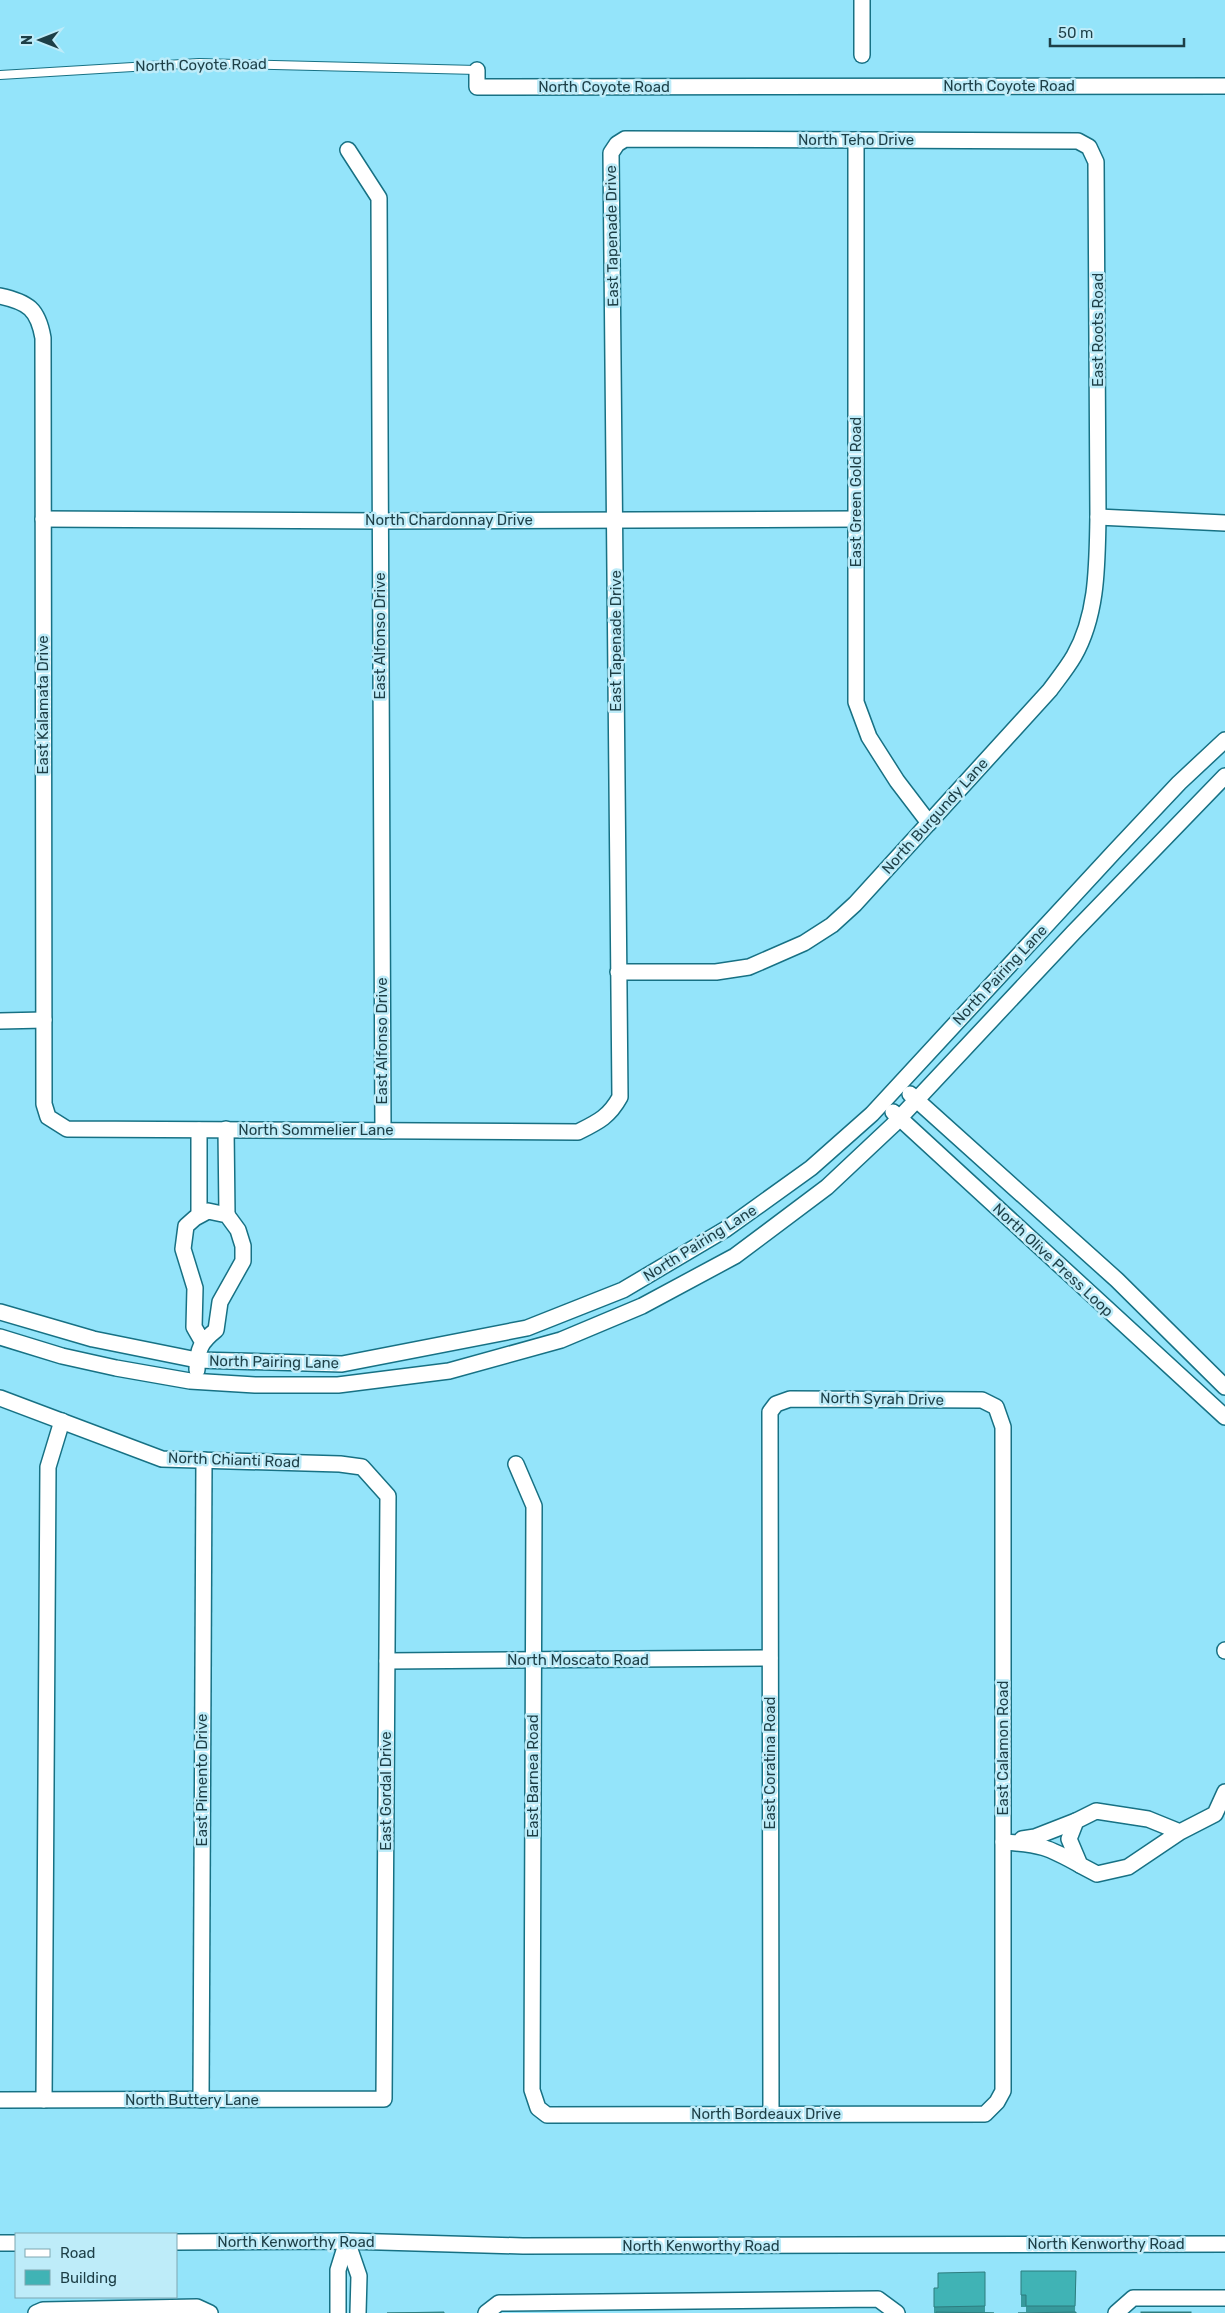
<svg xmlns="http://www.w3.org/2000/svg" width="1225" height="2313" font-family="Rubik,sans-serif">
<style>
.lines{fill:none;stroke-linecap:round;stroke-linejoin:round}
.lane-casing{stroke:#177184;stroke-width:10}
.street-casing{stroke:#177184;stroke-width:18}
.lane{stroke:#fff;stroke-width:8}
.street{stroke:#fff;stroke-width:15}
.wall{fill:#379a9c}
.building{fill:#40b3b5;stroke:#2d7d7f}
.labels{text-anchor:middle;stroke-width:5;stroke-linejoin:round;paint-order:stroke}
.street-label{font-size:15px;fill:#1d3f47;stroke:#beecf9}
</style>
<rect width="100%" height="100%" fill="#94e4fa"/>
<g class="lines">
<defs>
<path id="lane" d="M0 75 199 63 477 70"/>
<g id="street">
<path d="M862 55V0"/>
<path d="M477 70V87L1225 86"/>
<path d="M856 140V702L869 737 897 781 929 823"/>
<path d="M348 150 379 198 383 1131"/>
<path d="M0 296C28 302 38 309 43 338L44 1104 48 1117 67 1129 578 1132C598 1122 609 1117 620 1097 617 782 614 468 611 153L617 144 625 139 1078 141 1089 147 1096 162 1098 517C1097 563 1098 614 1074 656 1067 668 1058 679 1050 690L855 904 832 925 804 943 749 967 716 972H618"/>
<path d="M1098 517 1225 523"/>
<path d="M43 519 380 521 856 519"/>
<path d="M0 1021 44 1020"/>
<path d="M910 1094 1117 1280 1225 1387"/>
<path d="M893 1112 1225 1417"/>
<path d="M226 1129 227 1215"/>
<path d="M199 1130V1215"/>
<path d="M0 1312 93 1339 197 1360 342 1364 527 1328 623 1290 726 1229 811 1168 872 1114 1114 852 1179 783 1225 740"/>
<path d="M0 1337 62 1356 116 1368 190 1381 255 1385H338L449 1371 561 1340 642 1306 735 1256 827 1187 893 1125 1073 933 1225 776"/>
<path d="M197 1370C197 1349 201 1342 216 1330L220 1302 243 1261V1246L238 1230 227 1215 208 1211 195 1218 186 1226 183 1249 195 1288 194 1327 202 1341"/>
<path d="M0 1398 162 1459 340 1464 362 1467 388 1496 384 2099 0 2100"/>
<path d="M516 1464 534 1506 532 2090 538 2108 547 2115 985 2114 997 2102 1003 2091V1427L996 1407 982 1400 790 1399 776 1404 770 1412 771 2114"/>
<path d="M1225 1650V1651"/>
<path d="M387 1661 770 1658"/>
<path d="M1180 1832 1148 1819 1096 1811 1076 1821 1069 1839 1080 1865 1097 1874 1128 1867 1180 1832 1215 1814 1225 1792"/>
<path d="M1022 1839 1035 1837 1076 1821"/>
<path d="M1003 1842C1040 1844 1048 1847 1080 1865"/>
<path d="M44 2100 48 1467 62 1421"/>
<path d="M201 2100 204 1460"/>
<path d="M347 2241 359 2276 358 2313"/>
<path d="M176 2242 347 2241 523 2246 1225 2244"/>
<path d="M0 2243H16"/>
<path d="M36 2313 43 2310 197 2307 210 2313"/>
<path d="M338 2313V2270L347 2241"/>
<path d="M486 2313 499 2303 878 2299 897 2313"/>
<path d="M1116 2313 1133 2298H1225"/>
</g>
</defs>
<!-- lane casing -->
<use href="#lane" class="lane-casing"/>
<!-- street casing -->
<use href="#street" class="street-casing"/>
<!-- lane -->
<use href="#lane" class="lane"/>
<!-- street -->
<use href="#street" class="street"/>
</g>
<!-- wall -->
<g class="wall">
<path d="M1021 2271H1076L1075 2312H1026V2307H1021Z"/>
<path d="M985 2272V2312L994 2313H934V2288H938Z"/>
</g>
<!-- building -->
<g class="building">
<path d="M1021 2271H1076L1075 2306H1026V2295H1021Z"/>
<path d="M985 2272V2306L934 2307V2288H938V2273Z"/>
<path d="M444 2312V2313H387Z"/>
<path d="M936 2312 994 2313H936Z"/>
<path d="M1076 2312V2313H1018Z"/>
<rect x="1141" y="2312" width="50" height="1"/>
</g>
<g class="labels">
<!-- street labels -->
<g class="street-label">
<text transform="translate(201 65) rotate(-1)" y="5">North Coyote Road</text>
<text x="1009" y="91">North Coyote Road</text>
<text x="604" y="92">North Coyote Road</text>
<text x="856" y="145">North Teho Drive</text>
<text transform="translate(612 236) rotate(-91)" y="5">East Tapenade Drive</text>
<text transform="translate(1098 330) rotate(-90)" y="5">East Roots Road</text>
<text transform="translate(856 492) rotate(-90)" y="5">East Green Gold Road</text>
<text x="449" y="525">North Chardonnay Drive</text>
<text transform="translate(380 636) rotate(-90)" y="5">East Alfonso Drive</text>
<text transform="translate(616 641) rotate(-90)" y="5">East Tapenade Drive</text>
<text transform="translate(43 705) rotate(-90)" y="5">East Kalamata Drive</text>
<text transform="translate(935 816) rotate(-48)" y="5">North Burgundy Lane</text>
<text transform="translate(1000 975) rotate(-47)" y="5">North Pairing Lane</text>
<text transform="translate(382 1041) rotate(-90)" y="5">East Alfonso Drive</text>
<text x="316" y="1135">North Sommelier Lane</text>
<text transform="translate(700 1243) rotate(-32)" y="5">North Pairing Lane</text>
<text transform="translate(1053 1260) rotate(43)" y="5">North Olive Press Loop</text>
<text transform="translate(274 1362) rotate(1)" y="5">North Pairing Lane</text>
<text transform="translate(882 1399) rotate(1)" y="5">North Syrah Drive</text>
<text transform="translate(234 1460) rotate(2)" y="5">North Chianti Road</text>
<text x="578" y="1665">North Moscato Road</text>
<text transform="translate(1003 1748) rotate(-90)" y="5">East Calamon Road</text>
<text transform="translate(770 1763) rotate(-90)" y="5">East Coratina Road</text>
<text transform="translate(533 1776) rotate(-90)" y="5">East Barnea Road</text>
<text transform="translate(202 1780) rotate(-90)" y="5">East Pimento Drive</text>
<text transform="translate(386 1791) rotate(-90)" y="5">East Gordal Drive</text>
<text x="192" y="2105">North Buttery Lane</text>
<text x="766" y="2119">North Bordeaux Drive</text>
<text x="296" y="2247">North Kenworthy Road</text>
<text x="1106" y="2249">North Kenworthy Road</text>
<text x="701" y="2251">North Kenworthy Road</text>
</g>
</g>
<!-- legend -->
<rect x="15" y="2233" width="162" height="65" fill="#beecf9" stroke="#7ea7b2"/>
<rect x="25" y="2249" width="25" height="8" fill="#ffffff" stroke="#7ea7b2"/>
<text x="60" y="2258" font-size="15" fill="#1d3f47">Road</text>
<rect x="25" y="2270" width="25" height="15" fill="#40b3b5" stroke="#7ea7b2"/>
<text x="60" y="2283" font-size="15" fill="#1d3f47">Building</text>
<!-- north arrow -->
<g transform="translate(40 40) rotate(270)" stroke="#beecf9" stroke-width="4" paint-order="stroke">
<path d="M0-4L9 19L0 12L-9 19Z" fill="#1d3f47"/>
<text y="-8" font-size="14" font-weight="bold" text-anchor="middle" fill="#1d3f47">N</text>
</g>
<!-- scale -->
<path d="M1050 38v8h134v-8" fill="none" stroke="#1d3f47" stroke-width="2.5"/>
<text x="1058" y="38" font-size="15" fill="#1d3f47" stroke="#beecf9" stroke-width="4" paint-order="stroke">50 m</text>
</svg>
